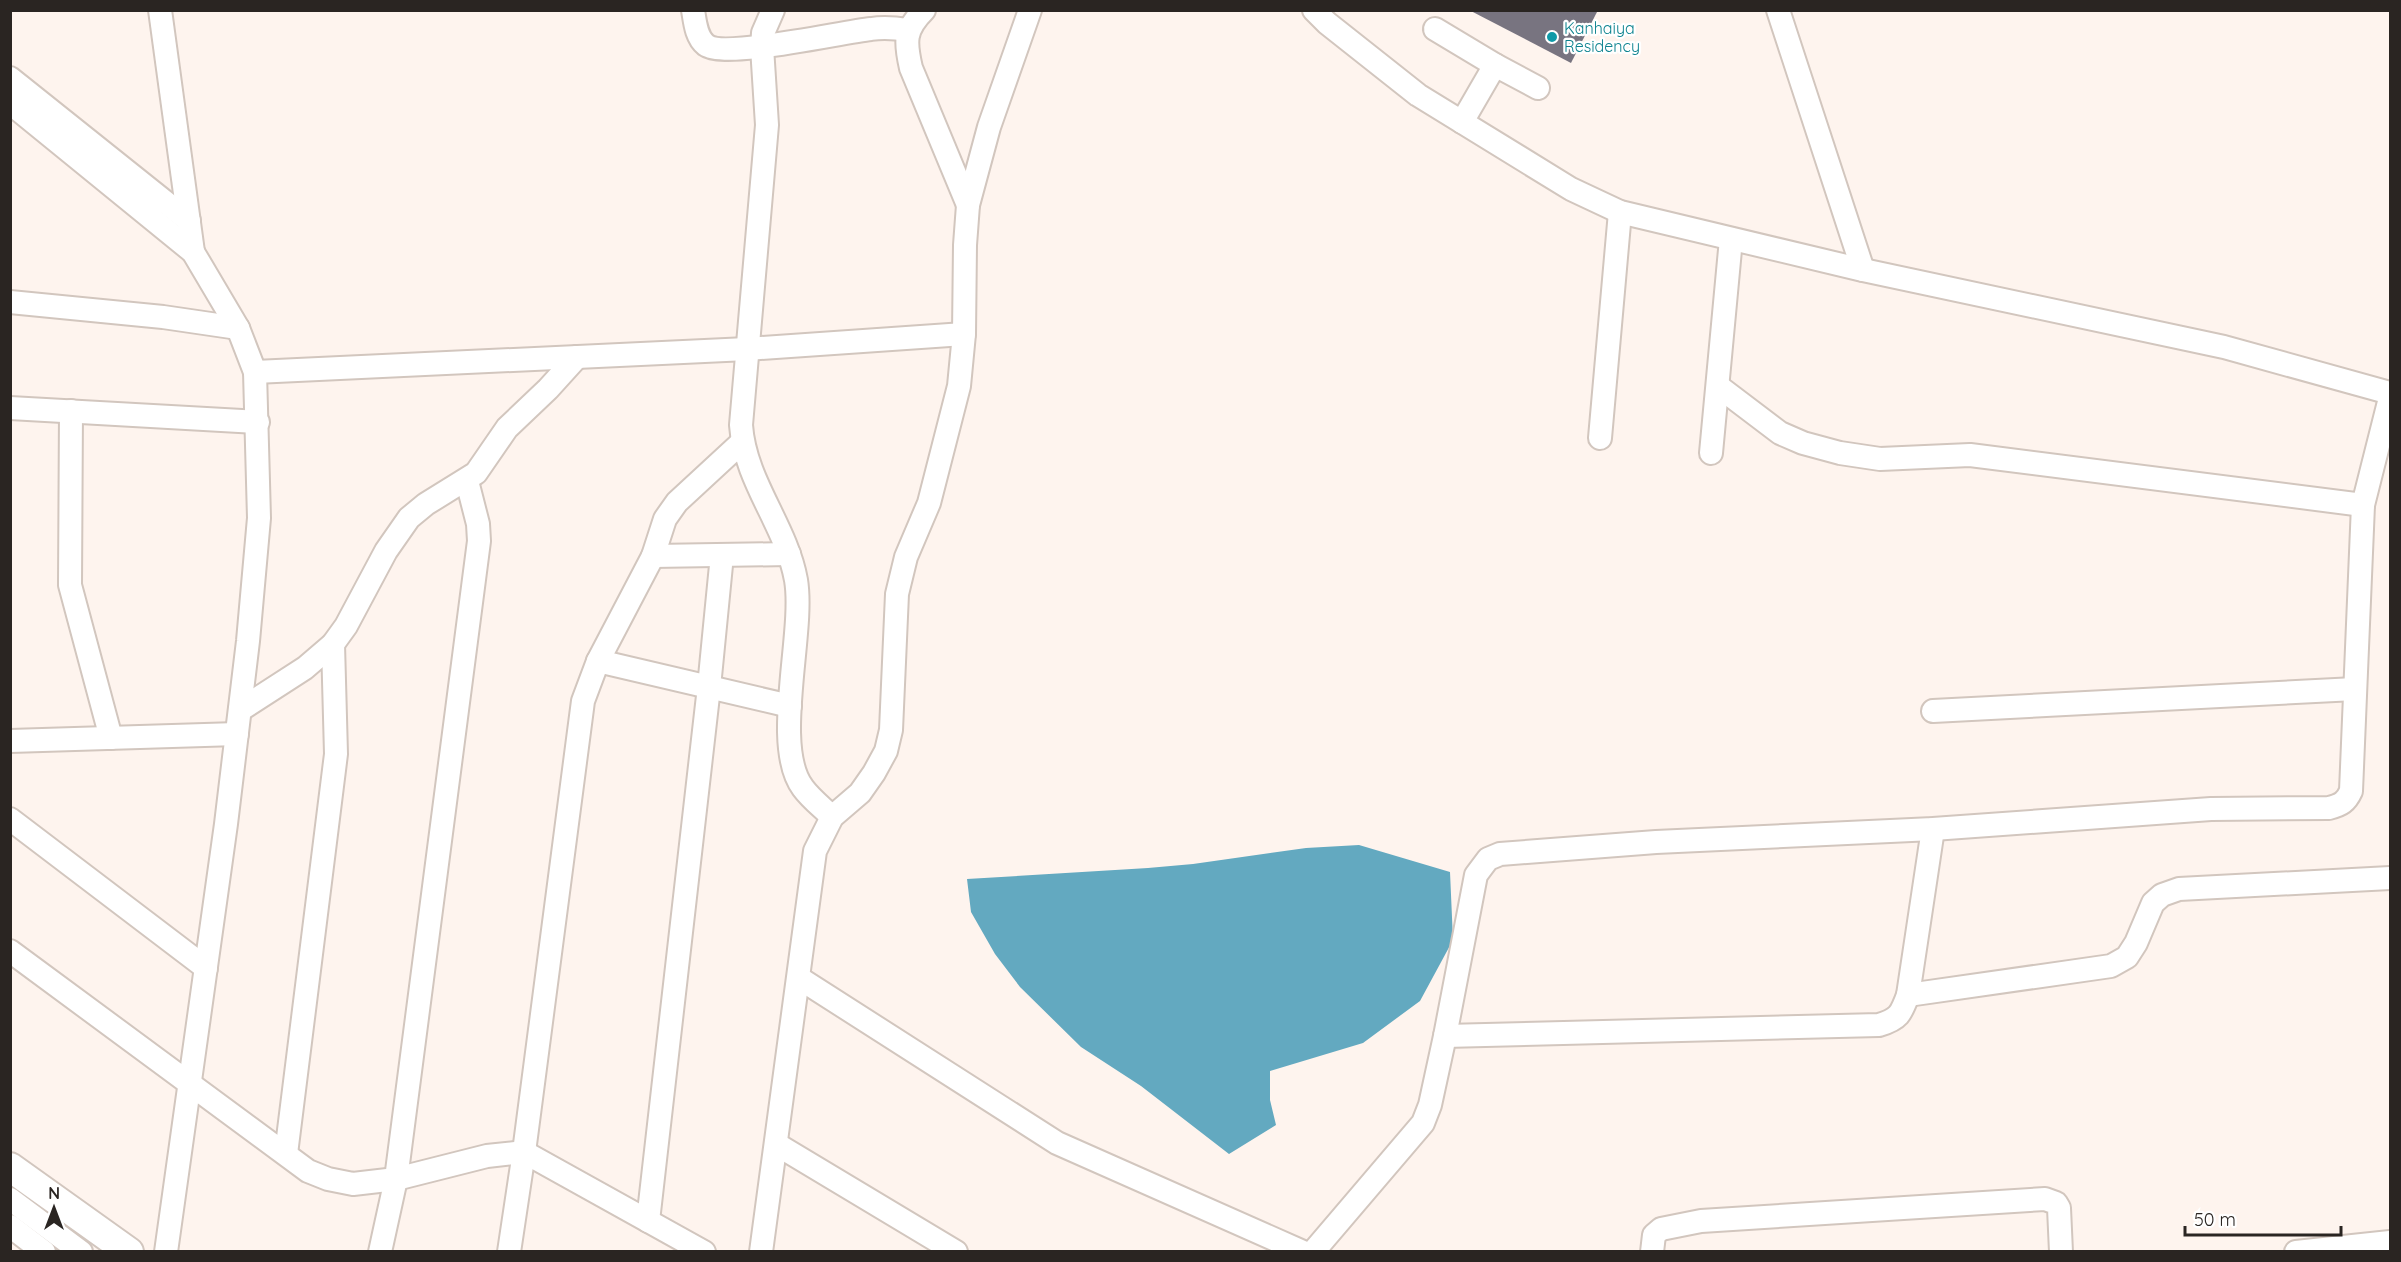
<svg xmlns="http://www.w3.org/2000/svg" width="2401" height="1262" font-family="Quicksand,sans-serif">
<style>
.water{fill:#63a9c0}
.building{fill:#787480}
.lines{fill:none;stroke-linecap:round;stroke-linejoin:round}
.minor-casing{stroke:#d2c6be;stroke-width:26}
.major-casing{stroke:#d2c6be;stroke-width:32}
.minor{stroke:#fff;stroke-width:22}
.major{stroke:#fff;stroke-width:28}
.culture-dot{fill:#0f9aa8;stroke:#fff;stroke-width:2}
.labels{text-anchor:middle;stroke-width:4.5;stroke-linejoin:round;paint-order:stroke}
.culture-label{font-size:16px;fill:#0d838f;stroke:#fff;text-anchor:start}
</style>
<rect width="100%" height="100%" fill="#fef4ee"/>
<!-- water -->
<path class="water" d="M1359 845 1450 872 1453 940 1420 1001 1363 1043 1270 1071V1100L1276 1125 1229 1154 1141 1086 1081 1047 1020 987 995 954 971 912 967 879 1148 868 1193 864 1306 848Z"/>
<!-- building -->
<path class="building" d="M1469 10H1598L1571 63Z"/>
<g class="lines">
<defs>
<g id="minor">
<path d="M160 10 193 252"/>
<path d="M693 10C695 22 696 37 706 45 725 59 841 32 871 29 884 27 895 28 908 30"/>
<path d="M773 10 763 33 762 47 767 125 741 425C745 482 786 525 796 580 805 633 771 746 803 788 811 799 823 808 832 817"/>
<path d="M924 10C904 30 905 42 911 68L968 205"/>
<path d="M1314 10 1327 23 1418 95 1571 189 1620 212 1863 270 2224 347 2390 393"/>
<path d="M1778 10 1863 270"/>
<path d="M1435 29 1495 65 1462 122"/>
<path d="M1495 65 1538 88"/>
<path d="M10 78 189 221"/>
<path d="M10 103 193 252 238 328 255 372 259 518 248 641 226 824 166 1252"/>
<path d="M10 302 163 317 238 328"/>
<path d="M255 372 747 349 964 334"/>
<path d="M1718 386 1780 433 1803 443 1840 453 1880 459 1970 455 2363 505"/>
<path d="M10 408 258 422"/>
<path d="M71 411 70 585 111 738"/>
<path d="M1600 438 1620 212"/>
<path d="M1711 453 1731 239"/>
<path d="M653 556 789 554"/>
<path d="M598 661 790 706"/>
<path d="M240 710 305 668 333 644 346 626 386 551 409 518 426 504 476 473 507 428 548 389 577 357"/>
<path d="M1933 711 2355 689"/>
<path d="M10 741 237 734"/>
<path d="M10 819 206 968"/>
<path d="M10 951 308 1171 328 1179 353 1184 396 1179 487 1156 524 1152 704 1252"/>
<path d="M799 978 1057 1143 1303 1252"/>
<path d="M1908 995 2111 966 2127 957 2136 943 2153 903 2162 895 2179 889 2390 878"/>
<path d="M1445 1036 1879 1025C1899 1019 1901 1014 1908 995L1933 829"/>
<path d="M776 1144 956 1252"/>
<path d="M286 1154 336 754 333 644"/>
<path d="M10 1199 81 1252"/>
<path d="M648 1221 709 687 722 555"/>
<path d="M10 1226 44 1252"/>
<path d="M380 1252 396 1179 479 541 478 524 467 481"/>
<path d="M509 1252 524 1152 583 701 598 661 653 556 665 519 677 502 742 442"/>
<path d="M761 1252 815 851 832 817 860 793 874 773 886 751 891 730 897 594 906 557 929 503 959 386 964 334 965 245 968 205 989 127 1030 10"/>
<path d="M1313 1252 1423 1123 1430 1105 1445 1036 1476 875 1488 859 1500 854 1656 842 1933 829 2211 809 2329 808C2341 805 2346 802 2351 791L2363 505 2390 398"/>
<path d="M1652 1252 1654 1235 1661 1229 1701 1221 2045 1199 2056 1203 2059 1208 2061 1252"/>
<path d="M2296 1252 2390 1242"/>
</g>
<path id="major" d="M10 1167 129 1252"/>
</defs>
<!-- minor casing -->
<use href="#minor" class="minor-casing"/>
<!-- major casing -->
<use href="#major" class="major-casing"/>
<!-- minor -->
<use href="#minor" class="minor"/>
<!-- major -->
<use href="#major" class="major"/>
</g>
<!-- markers -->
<circle class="culture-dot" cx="1552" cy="37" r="6"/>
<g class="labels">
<!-- culture labels -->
<g class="culture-label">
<text x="1564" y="34">Kanhaiya<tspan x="1564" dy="18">Residency</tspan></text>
</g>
</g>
<!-- border -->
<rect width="2401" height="1262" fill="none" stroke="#2a2522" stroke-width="24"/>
<!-- north arrow -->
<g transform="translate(54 1208)" stroke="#ffffff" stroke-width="4.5" paint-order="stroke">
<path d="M0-4.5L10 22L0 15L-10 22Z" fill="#2a2522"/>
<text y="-9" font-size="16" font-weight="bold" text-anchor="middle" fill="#2a2522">N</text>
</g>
<!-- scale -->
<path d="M2185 1226v9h156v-9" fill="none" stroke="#2a2522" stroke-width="3"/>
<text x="2194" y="1226" font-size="18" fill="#2a2522" stroke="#ffffff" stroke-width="4.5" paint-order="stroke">50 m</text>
</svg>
